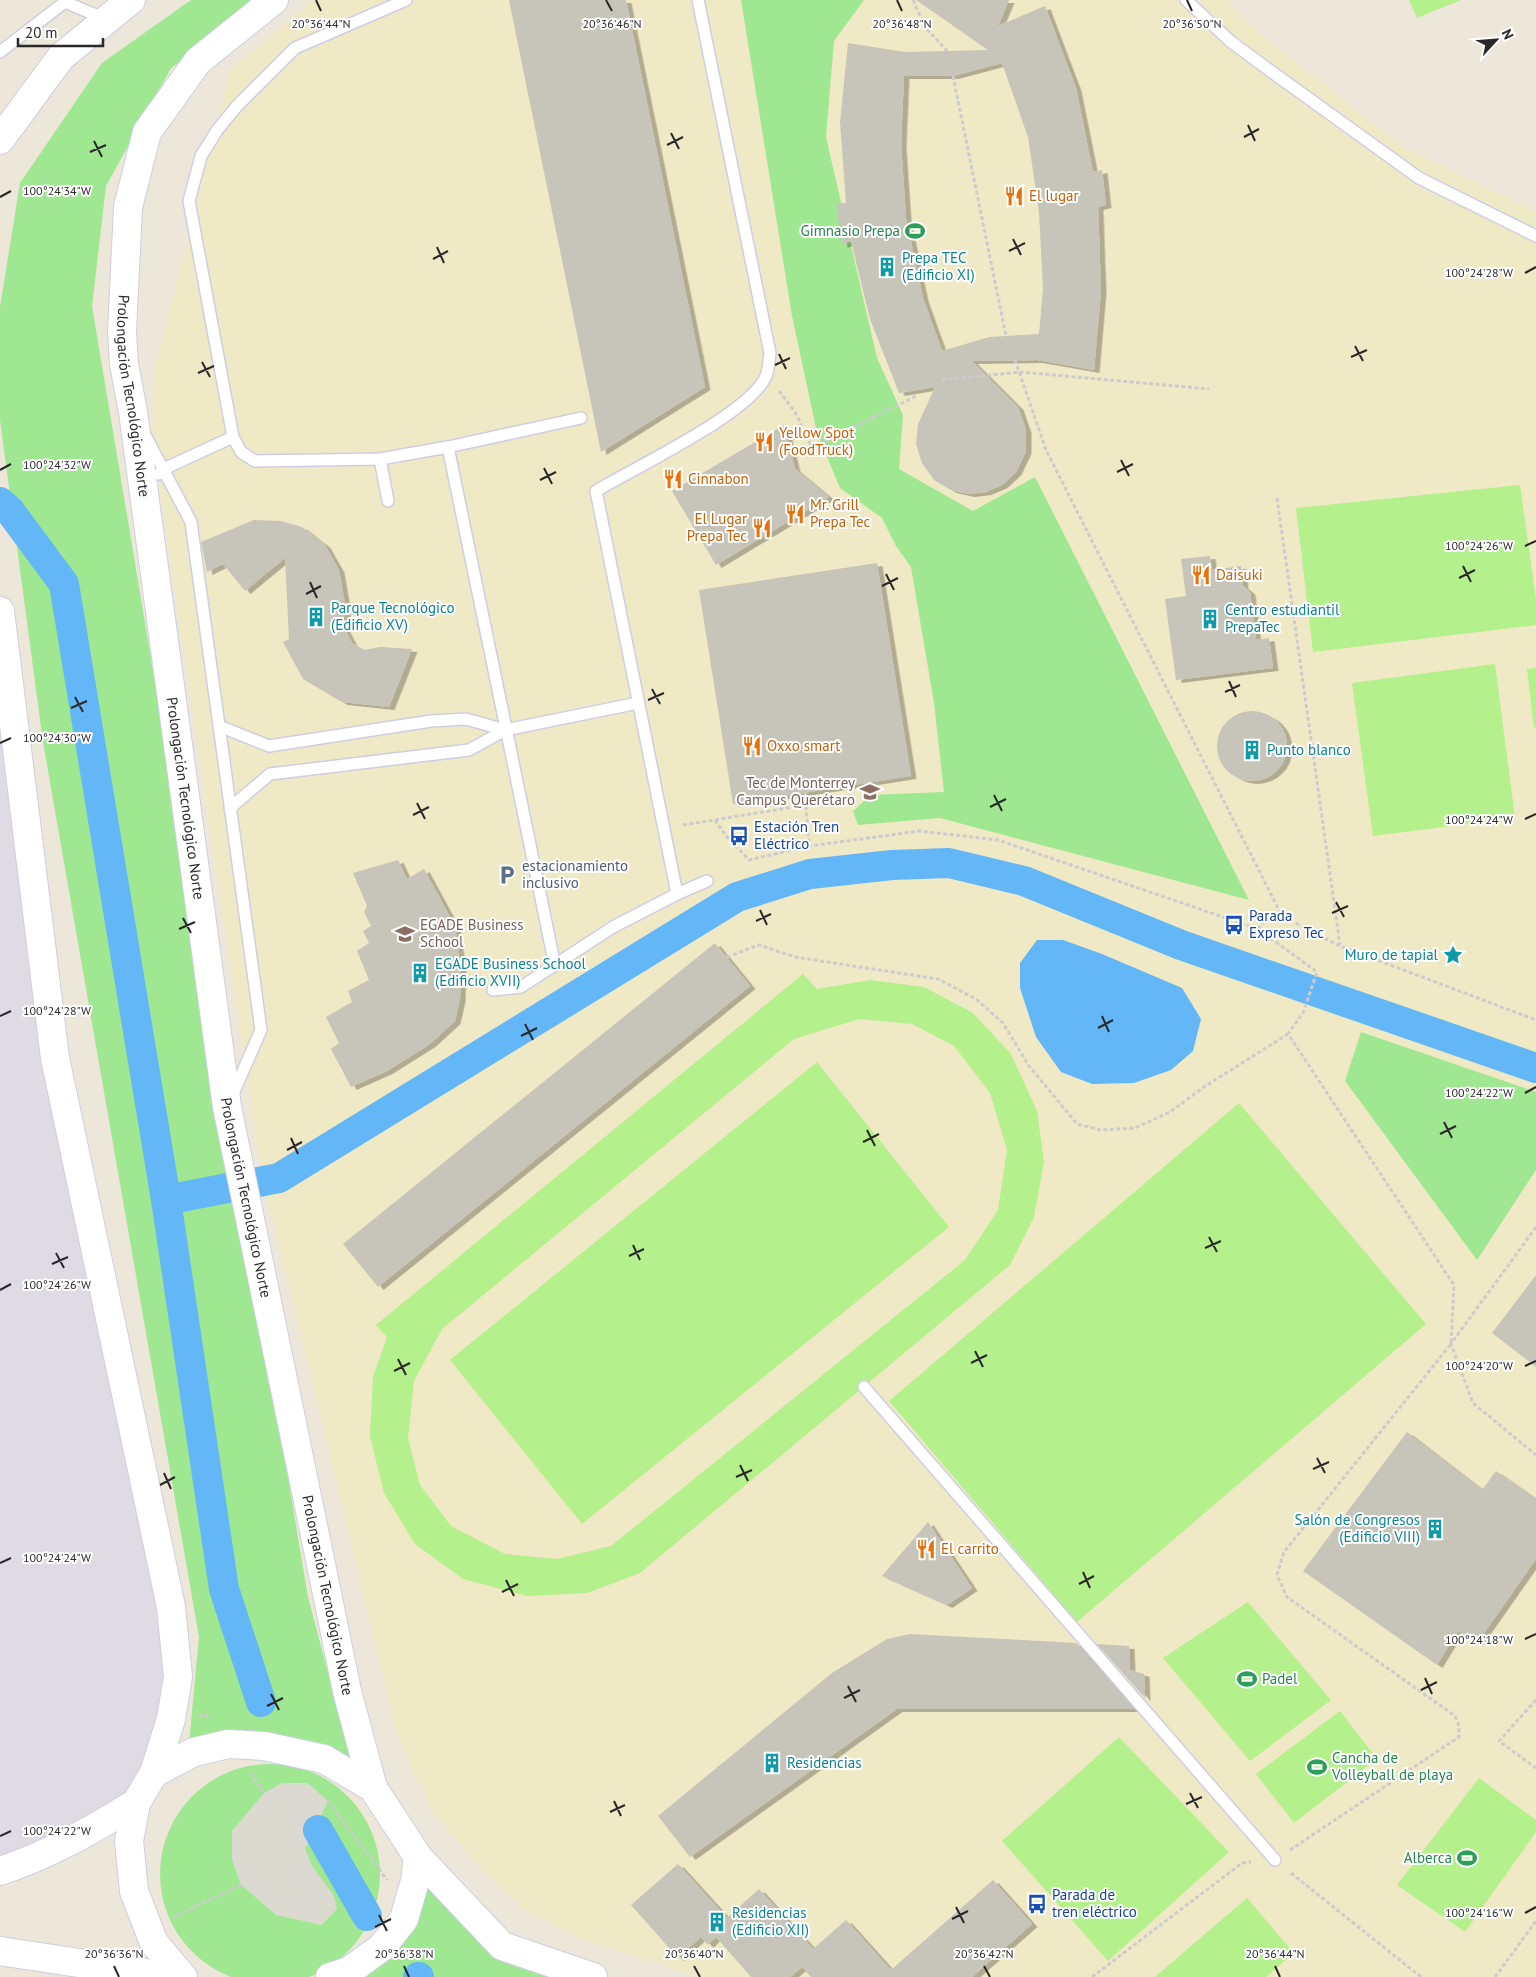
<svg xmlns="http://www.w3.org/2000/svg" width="1536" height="1977" font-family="'PT Sans',sans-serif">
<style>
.industrial{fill:#dfdae4}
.education{fill:#f0e9c6}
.green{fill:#9fe891}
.pitch{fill:#b4f08b;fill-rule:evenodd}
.plaza{fill:#dcd9d0}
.water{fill:#63b7f7}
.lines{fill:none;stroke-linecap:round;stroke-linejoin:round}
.canal{stroke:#63b7f7;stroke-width:30}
.building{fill:#c7c4b9;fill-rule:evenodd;filter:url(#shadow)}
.service-casing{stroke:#cecee3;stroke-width:14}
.secondary-casing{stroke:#cecee3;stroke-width:30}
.path{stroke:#ccc;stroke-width:3;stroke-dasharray:4 2.5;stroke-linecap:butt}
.service{stroke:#fff;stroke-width:11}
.secondary{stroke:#fff;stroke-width:28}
.ticks{fill:none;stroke:#292929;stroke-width:2}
.labels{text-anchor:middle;stroke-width:4;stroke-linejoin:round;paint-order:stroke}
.food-label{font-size:15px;fill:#c56008;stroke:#fff;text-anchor:start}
.leisure-label{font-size:15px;fill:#27864d;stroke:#fff;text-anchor:end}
.culture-label{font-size:15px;fill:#0d838f;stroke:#fff;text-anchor:start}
.street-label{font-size:15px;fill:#292929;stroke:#fff}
.education-label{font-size:15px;fill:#785e54;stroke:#fff;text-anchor:end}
.transit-label{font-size:15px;fill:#164399;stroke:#fff;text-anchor:start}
.service-label{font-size:15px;fill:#4e5e75;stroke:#fff;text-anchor:start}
.ticks-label{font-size:12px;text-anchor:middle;fill:#292929;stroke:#fff;stroke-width:4;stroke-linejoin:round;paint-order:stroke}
</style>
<defs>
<filter id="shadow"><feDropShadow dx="5.5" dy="3" stdDeviation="0" flood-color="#0004"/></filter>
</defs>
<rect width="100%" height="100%" fill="#ece7d9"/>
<!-- industrial -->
<path class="industrial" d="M0 611 55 1058 178 1677 136 1803 0 1871Z"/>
<!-- education -->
<path class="education" d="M313 0H1227L1256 31 1404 147 1536 212V1977H702L578 1938 526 1911 474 1861 434 1813 398 1739 268 1198 257 1143 152 440 154 371 230 71Z"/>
<!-- green -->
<g class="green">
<path d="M191 0H266L171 68 106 186 92 306 308 1597 353 1767 189 1743 199 1637 43 742 0 420V307L20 183 102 63Z"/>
<path d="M741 0H864L834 41 826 137 877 358 903 415 899 469 973 511 1035 477 1249 900 940 818 858 825 853 811 871 795 944 792 934 703 911 567 896 546 882 518 840 488 817 433 792 316Z"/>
<path d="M1361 1032 1536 1092V1170L1477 1260 1345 1081Z"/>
<circle cx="270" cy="1874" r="110"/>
<path d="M426 1883 557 1977H366L387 1958Z"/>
</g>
<!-- pitch -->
<g class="pitch">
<path d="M1409 0H1461L1417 18Z"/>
<path d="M1520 485 1536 599V625L1313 652 1296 508Z"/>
<path d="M1495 664 1515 818 1373 836 1352 683Z"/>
<path d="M1536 668V727L1534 728 1527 669Z"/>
<path d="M803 974 817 989 870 980 924 987 973 1013 1011 1054 1037 1111 1044 1162 1034 1217 1010 1265 640 1573 587 1593 527 1596 463 1579 415 1544 384 1493 370 1436 373 1377 387 1337 376 1325ZM859 1019 912 1024 954 1046 990 1093 1007 1150 998 1210 965 1260 611 1546 557 1559 505 1554 451 1526 420 1485 408 1438 414 1381 442 1329 794 1039Z"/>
<path d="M817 1062 949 1227 582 1524 450 1360Z"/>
<path d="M1239 1103 1426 1324 1077 1622 889 1401Z"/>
<path d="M1248 1602 1331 1700 1250 1761 1163 1658Z"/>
<path d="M1340 1711 1377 1759 1294 1823 1256 1774Z"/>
<path d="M1119 1737 1229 1852 1108 1961 1002 1841Z"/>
<path d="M1479 1778 1536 1820V1832L1465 1932 1397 1885Z"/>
<path d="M1247 1898 1294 1953 1266 1977H1155Z"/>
</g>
<!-- plaza -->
<path class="plaza" d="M282 1783H308L328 1801 305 1849 313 1867 334 1896 337 1909 322 1925 276 1915 241 1885 232 1859V1831L264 1793Z"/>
<!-- water -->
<path class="water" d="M1037 940H1063L1102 954 1182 988 1201 1019 1193 1051 1171 1070 1134 1083 1092 1084 1061 1072 1036 1037 1020 988V963Z"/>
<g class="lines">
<!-- canal -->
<g class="canal">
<path d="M0 502 10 511 64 584 166 1200 224 1589 261 1702"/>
<path d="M166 1200 279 1178 737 897 810 874 892 865 949 863 1024 881 1181 945 1536 1068"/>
<path d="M318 1830 367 1916"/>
<path d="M418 1977H419"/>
</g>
</g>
<!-- building -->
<g class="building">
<path d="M509 0H626L705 387 601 452Z"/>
<path d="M916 0H1009L998 26 1045 6 1076 88 1093 172 1102 170 1106 205 1098 207 1101 291 1094 370 1037 360 972 361 1018 407 1026 430V451L1016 472 1002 485 986 492 969 494 951 490 934 480 922 463 916 444 918 424 935 387 899 393 870 319 851 241 842 245 836 203H846L840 122 848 43 905 52 988 50ZM1002 63 1028 137 1039 212 1043 289 1039 334 989 337 942 351 923 298 906 218 901 144 904 76H953Z"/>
<path d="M784 425 795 469 829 497 716 565 672 491Z"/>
<path d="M254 520 281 521 302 527 325 545 339 570 346 610 342 624 352 643 364 650 380 647 412 649 389 707 342 702 303 679 283 642 289 639 285 558 245 591 223 564 207 572 201 542Z"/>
<path d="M1210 556 1212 570 1241 566 1243 586 1250 592 1256 640 1269 638 1273 668 1176 680 1165 599 1186 596 1181 559Z"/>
<path d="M877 563 911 776 733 804 699 590Z"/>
<circle cx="1252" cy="746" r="35"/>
<path d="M398 860 407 879 424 869 455 926 461 967 460 999 455 1021 430 1044 387 1071 351 1087 331 1049 339 1043 326 1017 352 1002 348 991 369 980 357 951 369 943 363 931 371 926 364 912 367 906 353 873Z"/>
<path d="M715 943 750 986 378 1287 343 1244Z"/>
<path d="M1536 1275V1367L1492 1333Z"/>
<path d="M1407 1432 1482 1490 1496 1471 1536 1499V1559L1477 1643 1458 1631 1437 1665 1303 1571Z"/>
<path d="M928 1522 972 1588 947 1605 882 1576Z"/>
<path d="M910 1634 1076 1643 1134 1709H897L690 1857 658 1816 832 1673 887 1639Z"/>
<path d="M1097 1644 1129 1646 1130 1670 1144 1674 1145 1698Z"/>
<path d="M678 1864 727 1918 759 1889 813 1949 846 1920 891 1970 993 1880 1032 1924 972 1977H811L802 1967 790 1977H751L716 1937 708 1945 701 1937 678 1958 631 1905Z"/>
</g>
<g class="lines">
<defs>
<g id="service">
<path d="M406 0 295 48 237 106 218 129 201 156 189 201 233 437 241 452 255 461 380 459 448 447 581 418"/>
<path d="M1186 0 1230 41 1265 67 1419 178 1536 236"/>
<path d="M0 52 65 2 105 19"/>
<path d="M145 435 191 522 261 1030 232 1096"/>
<path d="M448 447 555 966"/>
<path d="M380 459 388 501"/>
<path d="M159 474 170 466 233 437"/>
<path d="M219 726 269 746 431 721 466 719 505 730"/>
<path d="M230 808 270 774 469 750 505 730 638 703"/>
<path d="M677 894 596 491C634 468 751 413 766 376 769 369 769 360 770 353L698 0"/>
<path d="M493 990 521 987 613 927 677 894 707 881"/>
<path d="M864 1387 1275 1860"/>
</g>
<g id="secondary">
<path id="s1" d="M274 0 198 61 147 132 128 207 122 332 124 364 133 412 227 1107 347 1691 373 1788"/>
<path d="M0 140 61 57 131 0"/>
<path d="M0 611 55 1058 171 1607 178 1677 171 1719 154 1773"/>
<path d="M0 1871C49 1855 92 1830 136 1803"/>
<path d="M0 1951 172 1977"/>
<path d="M183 1977 154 1943 134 1891 129 1841 136 1803 154 1773 194 1752 228 1744 264 1746 324 1759 373 1788 418 1857 502 1946 593 1977"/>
<path d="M330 1977 349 1971 382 1947 404 1919 415 1881 418 1857"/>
</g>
</defs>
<!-- service casing -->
<use href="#service" class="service-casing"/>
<!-- secondary casing -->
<use href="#secondary" class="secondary-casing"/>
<!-- path -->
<g class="path">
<path d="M913 0 925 27 947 51"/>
<path d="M953 76 1006 336"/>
<path d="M1015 360 1046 450 1282 916"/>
<path d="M942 380 1020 372 1209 389"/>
<path d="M779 391 795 412 811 445H819L916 396"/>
<path d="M1277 498 1340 945"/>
<path d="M805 793 809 846 920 831 998 840 1258 929"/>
<path d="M715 820 726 836 749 860 809 846"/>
<path d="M683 825 806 805"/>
<path d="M727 957 759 945 795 957 938 979 976 999 1003 1023 1029 1066 1077 1124 1101 1130 1135 1128 1170 1112 1204 1087 1288 1034"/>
<path d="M1536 1227 1451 1344 1473 1403 1536 1455"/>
<path d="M1536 1700 1499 1741 1536 1768"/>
<path d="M199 1716 206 1715 210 1720"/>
<path d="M250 1773 264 1793"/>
<path d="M328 1801 387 1880"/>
<path d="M1290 1850 1459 1737V1726L1455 1716 1287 1597 1277 1575 1284 1552 1451 1344 1454 1285 1288 1034 1303 1013 1317 972 1258 929 1267 917 1282 916 1340 946 1536 1020"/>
<path d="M1291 1873 1421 1977"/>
<path d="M173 1917 241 1885"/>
<path d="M1092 1977 1242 1863 1251 1862"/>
<path d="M1495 1977 1536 1921"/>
</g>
<!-- service -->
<use href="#service" class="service"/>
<!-- secondary -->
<use href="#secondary" class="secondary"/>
</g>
<!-- ticks -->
<path class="ticks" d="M316 0 321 11M606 0 612 11M897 0 902 11M1187 0 1192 11M1248 125 1255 141M671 133 679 149M1244 137 1259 129M94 141 102 157M667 145 683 137M90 152 106 145M0 197 11 191M1013 239 1021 255M437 247 444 263M1009 251 1025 243M433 259 448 251M1525 273 1536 267M1355 346 1363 361M779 354 786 369M1351 357 1367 350M202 362 210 377M775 365 790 358M198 373 214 366M1121 460 1129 476M544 468 552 484M0 470 11 464M1117 472 1133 464M540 480 556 472M1525 546 1536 541M1463 566 1471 582M886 574 894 590M1459 578 1475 570M310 582 317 598M882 586 898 578M306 594 321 586M1229 681 1236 697M652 689 660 704M1225 692 1240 685M75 697 83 712M648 700 664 693M71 708 87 701M0 743 11 738M994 795 1002 811M417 803 425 819M990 807 1006 799M413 815 429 807M1525 819 1536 814M1336 902 1344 917M760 910 767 925M1332 913 1348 906M183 918 191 933M756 921 771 914M179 929 195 922M0 1016 11 1011M1102 1016 1109 1032M525 1024 533 1040M1098 1028 1113 1020M521 1036 537 1028M1525 1093 1536 1087M1444 1122 1452 1138M867 1130 875 1146M1440 1134 1456 1126M291 1138 298 1154M863 1142 879 1134M287 1150 302 1142M1209 1237 1217 1252M633 1245 640 1260M1205 1248 1221 1241M56 1253 64 1268M629 1256 644 1249M52 1264 68 1257M0 1290 11 1284M975 1351 983 1367M398 1359 406 1375M971 1363 987 1355M1525 1366 1536 1361M394 1371 410 1363M1317 1458 1325 1473M740 1465 748 1481M1313 1469 1329 1462M164 1473 171 1489M736 1477 752 1470M160 1485 175 1477M0 1563 11 1558M1083 1572 1090 1588M506 1580 514 1596M1079 1584 1094 1576M502 1592 518 1584M1525 1639 1536 1634M1425 1678 1432 1694M848 1686 856 1702M1421 1690 1437 1682M271 1694 279 1710M844 1698 860 1690M267 1706 283 1698M1190 1793 1198 1808M614 1801 621 1816M1186 1804 1202 1797M610 1812 625 1805M0 1836 11 1831M956 1907 964 1923M1525 1913 1536 1907M379 1915 387 1931M952 1919 968 1911M375 1927 391 1919M114 1966 119 1977M404 1966 409 1977M694 1966 700 1977M984 1966 990 1977M1275 1966 1280 1977"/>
<!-- icons -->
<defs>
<symbol id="restaurant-bare" viewBox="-9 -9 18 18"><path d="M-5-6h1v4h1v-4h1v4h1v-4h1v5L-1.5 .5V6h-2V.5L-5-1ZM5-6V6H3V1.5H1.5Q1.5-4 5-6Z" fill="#e8710a" stroke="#fff" stroke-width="2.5" paint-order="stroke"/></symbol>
<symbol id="stadium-bare" viewBox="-9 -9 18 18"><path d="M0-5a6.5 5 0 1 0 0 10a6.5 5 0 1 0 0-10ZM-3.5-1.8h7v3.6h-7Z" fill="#2e9e5b" stroke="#fff" stroke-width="2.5" paint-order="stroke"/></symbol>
<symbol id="building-bare" viewBox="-9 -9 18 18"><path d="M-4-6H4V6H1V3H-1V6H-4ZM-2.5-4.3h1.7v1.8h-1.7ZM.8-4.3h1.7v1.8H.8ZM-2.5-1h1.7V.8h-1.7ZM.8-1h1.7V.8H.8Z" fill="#0f9aa8" stroke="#fff" stroke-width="2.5" paint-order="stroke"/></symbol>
<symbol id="university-bare" viewBox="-9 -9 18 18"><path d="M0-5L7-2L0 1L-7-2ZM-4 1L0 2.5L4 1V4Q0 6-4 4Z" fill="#8d6e63" stroke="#fff" stroke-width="2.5" paint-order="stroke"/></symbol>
<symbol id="bus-bare" viewBox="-9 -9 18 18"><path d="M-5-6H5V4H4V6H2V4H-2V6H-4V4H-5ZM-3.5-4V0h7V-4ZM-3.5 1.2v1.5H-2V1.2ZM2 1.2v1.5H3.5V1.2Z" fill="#1a4fb4" stroke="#fff" stroke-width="2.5" paint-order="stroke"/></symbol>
<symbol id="parking-bare" viewBox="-9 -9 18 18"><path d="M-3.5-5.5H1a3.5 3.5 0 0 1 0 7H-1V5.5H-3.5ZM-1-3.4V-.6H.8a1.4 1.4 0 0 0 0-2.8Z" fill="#5c6f8a" stroke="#fff" stroke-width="2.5" paint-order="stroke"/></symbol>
<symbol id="sight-bare" viewBox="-9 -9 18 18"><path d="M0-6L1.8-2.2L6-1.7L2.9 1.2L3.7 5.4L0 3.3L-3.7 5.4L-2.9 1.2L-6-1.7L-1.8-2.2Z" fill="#0f9aa8" stroke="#fff" stroke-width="2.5" paint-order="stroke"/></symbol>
</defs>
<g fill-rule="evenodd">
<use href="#restaurant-bare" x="1000" y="182" width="28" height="28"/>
<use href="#stadium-bare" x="901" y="217" width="28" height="28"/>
<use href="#building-bare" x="873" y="253" width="28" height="28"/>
<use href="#restaurant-bare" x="750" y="428" width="28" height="28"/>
<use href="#restaurant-bare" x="659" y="465" width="28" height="28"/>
<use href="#restaurant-bare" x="781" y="500" width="28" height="28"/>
<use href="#restaurant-bare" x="748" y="514" width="28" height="28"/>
<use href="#restaurant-bare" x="1187" y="561" width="28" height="28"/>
<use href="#building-bare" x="302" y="603" width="28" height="28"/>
<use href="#building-bare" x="1196" y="605" width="28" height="28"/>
<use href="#restaurant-bare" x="738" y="732" width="28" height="28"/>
<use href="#building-bare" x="1238" y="736" width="28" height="28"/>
<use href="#university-bare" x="856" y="778" width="28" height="28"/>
<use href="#bus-bare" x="725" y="822" width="28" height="28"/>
<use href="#parking-bare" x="493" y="861" width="28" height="28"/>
<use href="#bus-bare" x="1220" y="911" width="28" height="28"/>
<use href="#university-bare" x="391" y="920" width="28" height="28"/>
<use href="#sight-bare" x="1439" y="941" width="28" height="28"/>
<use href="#building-bare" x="406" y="959" width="28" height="28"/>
<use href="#building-bare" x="1421" y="1515" width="28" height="28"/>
<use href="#restaurant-bare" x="912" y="1535" width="28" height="28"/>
<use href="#stadium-bare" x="1233" y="1665" width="28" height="28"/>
<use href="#building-bare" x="758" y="1749" width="28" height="28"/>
<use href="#stadium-bare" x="1303" y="1753" width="28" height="28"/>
<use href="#stadium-bare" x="1453" y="1844" width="28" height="28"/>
<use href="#bus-bare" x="1023" y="1890" width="28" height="28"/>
<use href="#building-bare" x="703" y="1908" width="28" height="28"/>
</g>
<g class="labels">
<!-- food labels -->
<g class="food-label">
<text x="1029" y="201">El lugar</text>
<text x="779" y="438">Yellow Spot<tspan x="779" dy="17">(FoodTruck)</tspan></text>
<text x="688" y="484">Cinnabon</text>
<text x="810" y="510">Mr. Grill<tspan x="810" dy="17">Prepa Tec</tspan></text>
<text x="747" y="524" text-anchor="end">El Lugar<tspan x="747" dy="17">Prepa Tec</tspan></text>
<text x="1216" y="580">Daisuki</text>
<text x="767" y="751">Oxxo smart</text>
<text x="941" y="1554">El carrito</text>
</g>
<!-- leisure labels -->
<g class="leisure-label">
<text x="900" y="236">Gimnasio Prepa</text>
<text x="1262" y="1684" text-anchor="start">Padel</text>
<text x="1332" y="1763" text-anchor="start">Cancha de<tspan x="1332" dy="17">Volleyball de playa</tspan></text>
<text x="1452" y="1863">Alberca</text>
</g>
<!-- culture labels -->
<g class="culture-label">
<text x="902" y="263">Prepa TEC<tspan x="902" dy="17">(Edificio XI)</tspan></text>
<text x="331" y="613">Parque Tecnológico<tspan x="331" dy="17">(Edificio XV)</tspan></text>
<text x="1225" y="615">Centro estudiantil<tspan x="1225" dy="17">PrepaTec</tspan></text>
<text x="1267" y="755">Punto blanco</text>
<text x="1438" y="960" text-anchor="end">Muro de tapial</text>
<text x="435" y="969">EGADE Business School<tspan x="435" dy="17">(Edificio XVII)</tspan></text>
<text x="1420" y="1525" text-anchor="end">Salón de Congresos<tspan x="1420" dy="17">(Edificio VIII)</tspan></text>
<text x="787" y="1768">Residencias</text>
<text x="732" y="1918">Residencias<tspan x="732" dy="17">(Edificio XII)</tspan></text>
</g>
<!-- street labels -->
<g class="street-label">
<text dy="5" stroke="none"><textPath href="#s1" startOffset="452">Prolongación Tecnológico Norte</textPath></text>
<text dy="5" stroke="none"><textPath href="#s1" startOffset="858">Prolongación Tecnológico Norte</textPath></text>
<text dy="5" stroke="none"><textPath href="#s1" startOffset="1262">Prolongación Tecnológico Norte</textPath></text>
<text dy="5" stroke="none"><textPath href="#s1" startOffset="1668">Prolongación Tecnológico Norte</textPath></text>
</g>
<!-- education labels -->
<g class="education-label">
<text x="855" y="788">Tec de Monterrey<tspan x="855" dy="17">Campus Querétaro</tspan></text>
<text x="420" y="930" text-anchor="start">EGADE Business<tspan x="420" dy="17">School</tspan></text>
</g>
<!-- transit labels -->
<g class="transit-label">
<text x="754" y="832">Estación Tren<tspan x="754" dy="17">Eléctrico</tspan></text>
<text x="1249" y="921">Parada<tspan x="1249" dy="17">Expreso Tec</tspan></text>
<text x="1052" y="1900">Parada de<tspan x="1052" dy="17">tren eléctrico</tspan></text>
</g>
<!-- service labels -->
<g class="service-label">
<text x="522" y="871">estacionamiento<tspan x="522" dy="17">inclusivo</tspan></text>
</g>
</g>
<g class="ticks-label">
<text x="902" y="28">20°36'48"N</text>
<text x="321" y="28">20°36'44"N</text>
<text x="612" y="28">20°36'46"N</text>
<text x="1192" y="28">20°36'50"N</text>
<text x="57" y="195">100°24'34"W</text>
<text x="1479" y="277">100°24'28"W</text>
<text x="57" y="469">100°24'32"W</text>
<text x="1479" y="550">100°24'26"W</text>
<text x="57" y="742">100°24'30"W</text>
<text x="1479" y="824">100°24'24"W</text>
<text x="57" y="1015">100°24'28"W</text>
<text x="1479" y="1097">100°24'22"W</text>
<text x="57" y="1289">100°24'26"W</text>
<text x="1479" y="1370">100°24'20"W</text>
<text x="57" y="1562">100°24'24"W</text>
<text x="1479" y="1644">100°24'18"W</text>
<text x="57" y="1835">100°24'22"W</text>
<text x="1479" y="1917">100°24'16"W</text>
<text x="114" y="1958">20°36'36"N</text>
<text x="404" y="1958">20°36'38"N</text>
<text x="694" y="1958">20°36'40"N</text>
<text x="984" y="1958">20°36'42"N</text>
<text x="1275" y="1958">20°36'44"N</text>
</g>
<!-- north arrow -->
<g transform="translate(1496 40) rotate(64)" stroke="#ffffff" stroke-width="4" paint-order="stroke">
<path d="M0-4L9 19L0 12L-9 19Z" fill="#292929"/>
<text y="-8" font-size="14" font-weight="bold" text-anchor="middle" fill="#292929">N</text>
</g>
<!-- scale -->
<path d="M18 38v8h85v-8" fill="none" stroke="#292929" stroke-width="2.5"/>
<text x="25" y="38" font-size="15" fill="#292929" stroke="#ffffff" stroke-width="4" paint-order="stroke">20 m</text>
</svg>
